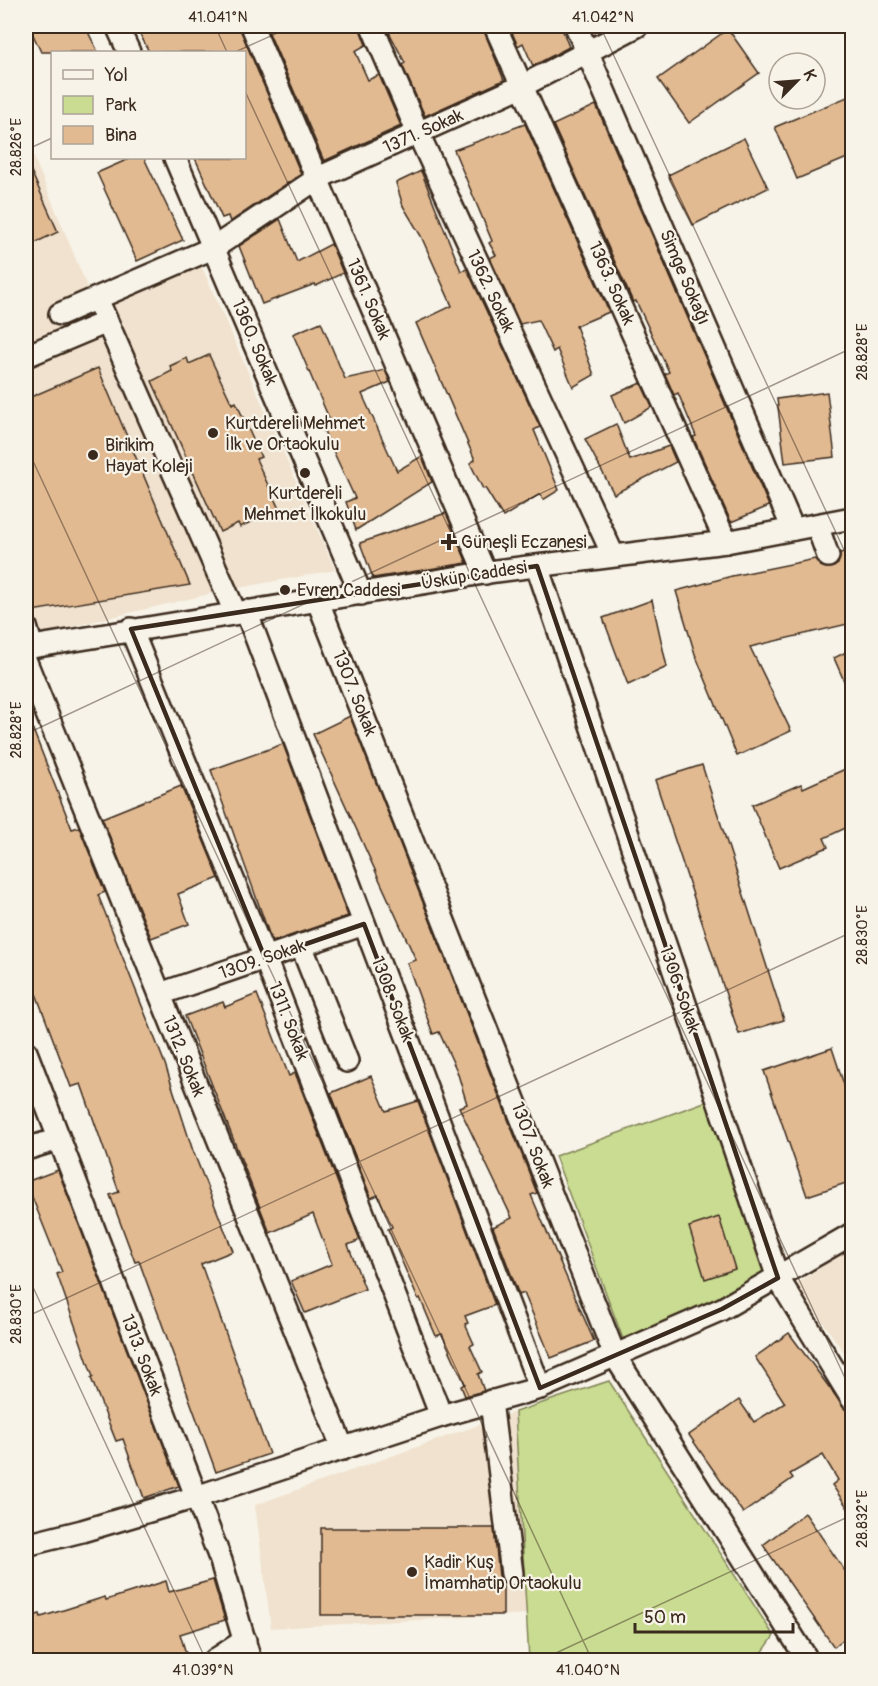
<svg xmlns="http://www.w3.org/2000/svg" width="878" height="1686" font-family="Pangolin,sans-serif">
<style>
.built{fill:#f0e2ce}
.green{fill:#c9dc91;stroke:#828358;stroke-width:1.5}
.building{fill:#e1ba92;stroke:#3b2a1e;stroke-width:1.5}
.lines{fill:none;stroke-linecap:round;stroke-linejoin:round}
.minor-casing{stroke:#3b2a1e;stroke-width:26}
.minor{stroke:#f7f3e8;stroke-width:21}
.marked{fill:none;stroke:#3b2a1e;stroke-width:4.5;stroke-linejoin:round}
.ticks{fill:none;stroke:#3b2a1e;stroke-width:1.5;stroke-opacity:0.45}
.poi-dot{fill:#3b2a1e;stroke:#f7f3e8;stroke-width:2}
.labels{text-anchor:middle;stroke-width:4.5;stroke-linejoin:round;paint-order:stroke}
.street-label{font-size:18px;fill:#3b2a1e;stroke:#f7f3e8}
.poi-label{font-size:18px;fill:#3b2a1e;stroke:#f7f3e8;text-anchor:start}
.neatline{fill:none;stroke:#3b2a1e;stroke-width:2}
.ticks-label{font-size:15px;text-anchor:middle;fill:#3b2a1e}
</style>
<rect width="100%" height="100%" fill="#f7f3e8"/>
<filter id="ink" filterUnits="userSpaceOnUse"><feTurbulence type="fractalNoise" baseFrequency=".0167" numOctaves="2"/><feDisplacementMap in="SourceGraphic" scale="12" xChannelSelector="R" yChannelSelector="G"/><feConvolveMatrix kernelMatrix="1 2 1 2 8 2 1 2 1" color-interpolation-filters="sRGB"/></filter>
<g filter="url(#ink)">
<!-- built -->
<g class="built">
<path d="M26 138 91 296 194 249 335 570 222 591 28 637Z"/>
<path d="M852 1247V1364L796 1284Z"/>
<path d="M515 1412 527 1614 271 1628 255 1505Z"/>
</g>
<!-- green -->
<g class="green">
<path d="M710 1100 770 1279 626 1347 555 1156Z"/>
<path d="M609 1381 774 1636 757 1660H529L515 1412Z"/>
</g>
<!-- building -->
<g class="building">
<path d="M29 26H85L98 52H41Z"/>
<path d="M136 26H239L301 174 230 222 228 216 222 218 195 158H244V52H149Z"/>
<path d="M266 26H359L366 45 355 51 368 80 379 75 401 126 324 161Z"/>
<path d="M386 26H482L504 80 425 116 402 65 405 63Z"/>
<path d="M509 26H561L569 47 533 66 523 43 518 46Z"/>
<path d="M728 29 759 73 689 123 658 79Z"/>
<path d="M852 95V156L797 179 775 127Z"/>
<path d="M596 105 769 506 731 522 693 437 696 436 678 393 674 395 665 374 669 372 636 301 633 302 553 125Z"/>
<path d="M525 124 609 312 576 326 594 375 573 387 557 349 553 352 538 320 520 324 490 258 496 255 489 243 492 241 454 150Z"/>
<path d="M744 138 768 188 693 225 668 175Z"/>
<path d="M131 158H144L183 240 137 261 97 173Z"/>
<path d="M26 160 58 232 26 247Z"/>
<path d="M421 171 461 271 467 269 540 427 534 430 559 490 543 500 540 494 503 517 485 488 483 489 470 463 475 460 416 323 452 306 421 236 403 206 396 183Z"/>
<path d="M280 219 297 262 331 244 343 273 316 286 315 284 262 304 239 246Z"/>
<path d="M321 322 345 379 385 370 390 382 362 394 397 471 422 456 432 482 356 530 346 502 355 498 322 427 331 423 293 334Z"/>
<path d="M209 355 232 404 236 402 261 457 256 459 279 509 240 527 238 523 220 532 152 381 172 371 170 366 187 358 189 364Z"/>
<path d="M98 368 190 585 32 611 26 591V399Z"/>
<path d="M641 383 652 407 624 423 612 395Z"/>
<path d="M827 392 835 457 785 463 777 399Z"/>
<path d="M616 424 630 460 669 446 676 462 614 494 585 439Z"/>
<path d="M446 513 467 563 373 578 360 543Z"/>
<path d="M852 550V623L750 647 791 731 737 756 695 654 676 591 732 576 815 559 820 566 832 568 838 564 840 553Z"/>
<path d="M652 600 667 667 628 685 603 618Z"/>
<path d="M852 649V699L834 658Z"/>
<path d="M26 712 72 829 79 827 105 892 98 895 165 1064 193 1151 233 1251 201 1264 269 1454 216 1472 139 1261 135 1262 110 1195 119 1192 81 1084 71 1087 26 967Z"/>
<path d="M350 716 537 1193 531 1195 594 1341 551 1358 524 1293 519 1295 493 1227 512 1218 459 1107 467 1104 457 1071 439 1032 433 1034 407 963 416 960 313 734Z"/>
<path d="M283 744 348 916 272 942 211 770Z"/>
<path d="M702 765 784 1020 739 1034 655 780Z"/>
<path d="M852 766V825L824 838 828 847 779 868 752 805 801 784 803 788Z"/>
<path d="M181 786 219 878 178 894 189 924 151 938 102 818Z"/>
<path d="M257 994 289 1076 295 1073 360 1240 348 1245 365 1289 305 1313 291 1281 332 1264 313 1214 270 1233 185 1016 223 1002 225 1007Z"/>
<path d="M832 1048 852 1109V1181L807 1196 764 1071Z"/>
<path d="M371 1076 386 1111 418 1101 495 1305 465 1316 468 1323 465 1324 474 1344 470 1346 482 1372 478 1374 484 1391 465 1396 461 1386 465 1384 442 1334 436 1336 420 1298 418 1299 388 1229 392 1227 378 1195 371 1198 331 1093Z"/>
<path d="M58 1170 179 1486 144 1498 123 1439 116 1441 91 1378 93 1377 57 1274 62 1272 26 1182Z"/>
<path d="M719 1217 735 1269 705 1279 689 1227Z"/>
<path d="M789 1333 852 1418V1514L832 1485 838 1480 823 1455 790 1474 793 1478 743 1513 689 1435 739 1400 754 1422 785 1403 755 1357Z"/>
<path d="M805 1513 852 1581V1632L834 1647 763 1545Z"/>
<path d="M321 1528H494L499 1576 503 1582V1615H321Z"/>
<path d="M213 1580 225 1620 180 1634 188 1660H26V1618L40 1614 41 1617 105 1597 106 1600 166 1581 169 1592Z"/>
</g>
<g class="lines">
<defs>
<g id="minor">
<path d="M117 26 129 52"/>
<path d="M252 26 485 573"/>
<path d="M372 26 418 133 613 555"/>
<path d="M495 26 726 542"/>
<path d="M576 26 793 529"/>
<path d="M175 158 361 594"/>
<path d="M97 299 235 612"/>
<path d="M60 314 215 247 318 178 524 85 637 26"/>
<path d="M26 356 107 322"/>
<path d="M817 525 828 556"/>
<path d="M537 566 778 1278 852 1399"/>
<path d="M317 599 615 1356 805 1656 801 1660"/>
<path d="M246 611 540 1388"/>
<path d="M26 627 32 647"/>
<path d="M131 629 265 958 441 1416"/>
<path d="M26 648 496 571 726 542 852 518"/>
<path d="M26 662 343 1449"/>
<path d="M301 945 347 1061"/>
<path d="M160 994 364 924"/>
<path d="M26 1052 221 1561 250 1660"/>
<path d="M26 1149 59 1139"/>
<path d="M491 1401 512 1574"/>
<path d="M26 1545 82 1531 196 1497 441 1416 540 1388 722 1309 852 1234"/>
<path d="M215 1660 245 1640"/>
</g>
</defs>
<!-- minor casing -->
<use href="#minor" class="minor-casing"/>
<!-- minor -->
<use href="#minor" class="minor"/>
</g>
</g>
<!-- marked area -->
<path class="marked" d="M537 566 778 1278 722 1309 540 1388 364 924 265 958 131 629Z"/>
<!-- ticks -->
<path class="ticks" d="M215 26 227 52M600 26 852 567M235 52 293 26M244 89 852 1393M26 150 52 138M26 446 592 1660M26 734 852 348M26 1272 206 1660M26 1317 852 932M541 1660 852 1515"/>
<!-- markers -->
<g class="poi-dot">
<circle cx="213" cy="433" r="6"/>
<circle cx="93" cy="455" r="6"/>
<circle cx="305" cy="473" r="6"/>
<path d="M446 533h6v6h6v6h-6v6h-6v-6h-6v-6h6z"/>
<circle cx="285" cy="590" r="6"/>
<circle cx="412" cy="1572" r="6"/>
</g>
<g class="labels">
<!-- street labels -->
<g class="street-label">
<text transform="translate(423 131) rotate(-24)" y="6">1371. Sokak</text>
<text transform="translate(685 277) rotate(67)" y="6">Simge Sokağı</text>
<text transform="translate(612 283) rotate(66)" y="6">1363. Sokak</text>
<text transform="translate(491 291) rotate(65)" y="6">1362. Sokak</text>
<text transform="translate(369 299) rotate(67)" y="6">1361. Sokak</text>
<text transform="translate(255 342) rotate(67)" y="6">1360. Sokak</text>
<text transform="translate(474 575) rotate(-9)" y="6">Üsküp Caddesi</text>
<text transform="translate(355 693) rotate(68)" y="6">1307. Sokak</text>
<text transform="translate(262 959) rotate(-19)" y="6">1309. Sokak</text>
<text transform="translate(680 989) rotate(71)" y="6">1306. Sokak</text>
<text transform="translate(393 999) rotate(69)" y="6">1308. Sokak</text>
<text transform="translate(289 1021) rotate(69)" y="6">1311. Sokak</text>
<text transform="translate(184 1056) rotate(68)" y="6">1312. Sokak</text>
<text transform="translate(533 1145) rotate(69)" y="6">1307. Sokak</text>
<text transform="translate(142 1355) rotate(69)" y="6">1313. Sokak</text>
</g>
<!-- poi labels -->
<g class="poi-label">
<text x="225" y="429">Kurtdereli Mehmet<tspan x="225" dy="21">İlk ve Ortaokulu</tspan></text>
<text x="105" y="451">Birikim<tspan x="105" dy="21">Hayat Koleji</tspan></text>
<text x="305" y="499" text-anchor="middle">Kurtdereli<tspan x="305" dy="21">Mehmet İlkokulu</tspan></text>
<text x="461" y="548">Güneşli Eczanesi</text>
<text x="297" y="596">Evren Caddesi</text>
<text x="424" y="1568">Kadir Kuş<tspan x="424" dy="21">İmamhatip Ortaokulu</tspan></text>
</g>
</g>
<!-- margin -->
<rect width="878" height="1686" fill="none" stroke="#f7f3e8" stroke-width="66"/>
<!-- legend -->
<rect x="51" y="51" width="195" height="108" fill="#f7f3e8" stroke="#aca397" stroke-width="1.5"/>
<rect x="63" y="70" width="30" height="9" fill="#f7f3e8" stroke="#aca397" stroke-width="1.5"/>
<text x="105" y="81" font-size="18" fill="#3b2a1e">Yol</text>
<rect x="63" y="96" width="30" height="18" fill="#c9dc91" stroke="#aca397" stroke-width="1.5"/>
<text x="105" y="111" font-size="18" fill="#3b2a1e">Park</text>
<rect x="63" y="126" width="30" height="18" fill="#e1ba92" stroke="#aca397" stroke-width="1.5"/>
<text x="105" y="141" font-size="18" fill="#3b2a1e">Bina</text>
<!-- north arrow -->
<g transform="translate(797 81) rotate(65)"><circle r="28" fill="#f7f3e8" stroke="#aca397" stroke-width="1.5"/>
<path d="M0-4.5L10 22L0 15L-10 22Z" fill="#3b2a1e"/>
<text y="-9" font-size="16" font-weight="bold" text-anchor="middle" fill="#3b2a1e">K</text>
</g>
<!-- scale -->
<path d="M635 1623v9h158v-9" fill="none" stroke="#3b2a1e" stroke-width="3"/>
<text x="644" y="1623" font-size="18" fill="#3b2a1e" stroke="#f7f3e8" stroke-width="4.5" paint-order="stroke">50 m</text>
<rect x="33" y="33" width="812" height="1620" class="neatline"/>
<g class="ticks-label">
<text x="218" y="22">41.041°N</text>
<text x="603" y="22">41.042°N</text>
<text transform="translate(16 147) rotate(-90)" y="5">28.826°E</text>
<text transform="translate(862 352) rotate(-90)" y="5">28.828°E</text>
<text transform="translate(16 730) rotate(-90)" y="5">28.828°E</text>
<text transform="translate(862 935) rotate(-90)" y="5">28.830°E</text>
<text transform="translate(16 1314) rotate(-90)" y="5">28.830°E</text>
<text transform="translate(862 1519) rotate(-90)" y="5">28.832°E</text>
<text x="203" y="1675">41.039°N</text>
<text x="588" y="1675">41.040°N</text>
</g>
</svg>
